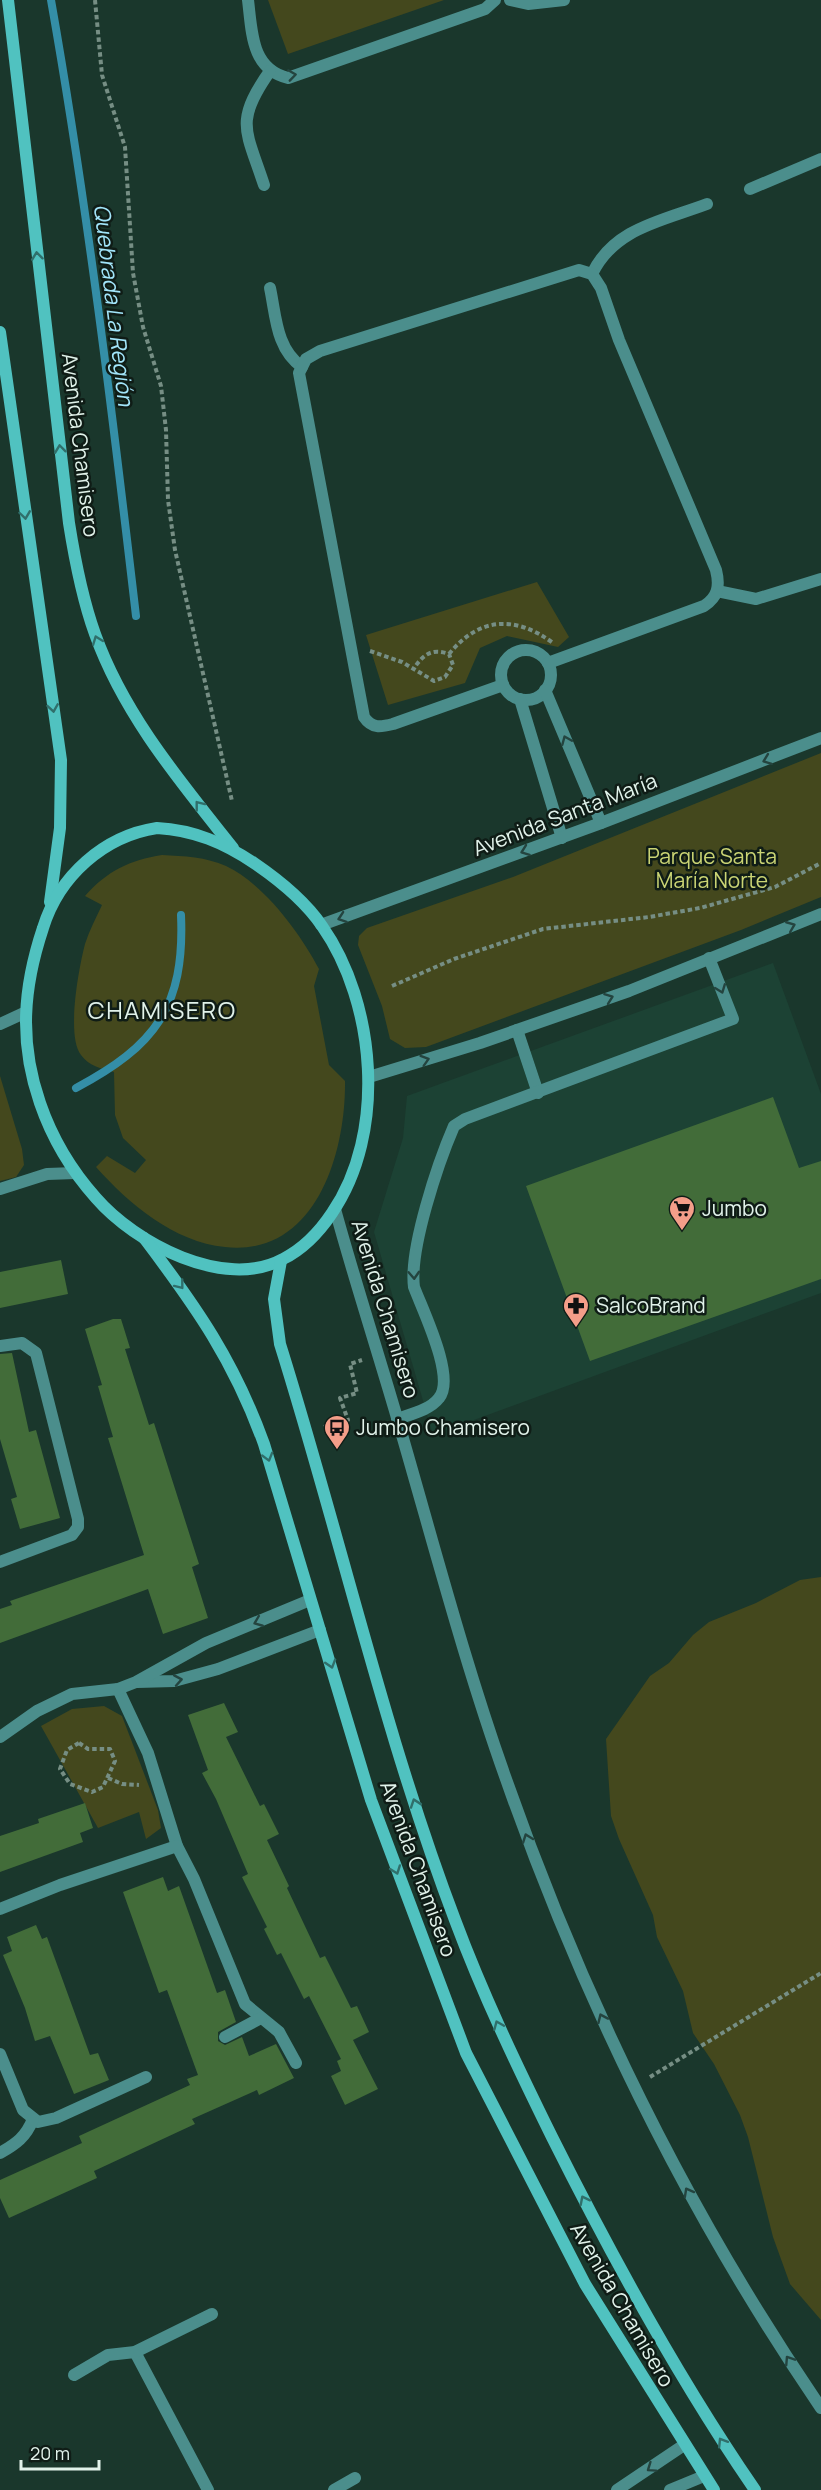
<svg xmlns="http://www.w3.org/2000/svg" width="821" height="2490" font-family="Manrope,sans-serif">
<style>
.built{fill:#1c4234}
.green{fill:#44481d}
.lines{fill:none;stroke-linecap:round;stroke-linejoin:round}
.stream{stroke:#348ea7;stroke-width:8}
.building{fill:#426c39}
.path{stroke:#768e84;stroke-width:4;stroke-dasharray:4.5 3;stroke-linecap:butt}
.lane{stroke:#4b8e8c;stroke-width:12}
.street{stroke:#4b8e8c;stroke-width:12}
.secondary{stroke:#50c2c0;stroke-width:12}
.oneway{stroke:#24443f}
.oneway2{stroke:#306f6b}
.labels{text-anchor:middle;stroke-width:5;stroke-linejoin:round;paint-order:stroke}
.street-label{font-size:21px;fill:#e1f2ea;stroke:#0f1c16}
.park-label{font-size:21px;fill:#cad474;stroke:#0f1c16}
.poi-label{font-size:21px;fill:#e1f2ea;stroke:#0f1c16;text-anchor:start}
.water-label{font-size:22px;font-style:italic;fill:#a2e5fa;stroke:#0f1c16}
.quarter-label{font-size:24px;letter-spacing:1.5px;fill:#e1f2ea;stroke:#0f1c16}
</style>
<rect width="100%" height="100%" fill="#1a372c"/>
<!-- built -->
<path class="built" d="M773 963 821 1094V1293L433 1435 374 1232 403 1138 407 1096Z"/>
<!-- green -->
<g class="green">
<path d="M268 0H444L288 54Z"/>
<path d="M537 582 569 637 558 647 507 636 480 648 465 683 388 705 366 635Z"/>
<path d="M821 753V897L741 930 426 1047 405 1048 390 1039 382 1006 358 945 359 936 367 928 513 877Z"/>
<path d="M162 855C184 856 206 857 226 866 264 884 300 933 319 969L314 986 329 1065 345 1081C346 1151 317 1257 225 1247 174 1242 129 1204 96 1167L107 1156 135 1173 146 1160 123 1138 115 1115 114 1072C102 1069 89 1066 81 1055 66 1036 79 967 85 944 89 931 96 918 102 905L85 896C107 871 130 860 162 855Z"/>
<path d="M0 1076 22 1149 24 1165 16 1177 0 1181Z"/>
<path d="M821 1577V2320L790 2284 773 2237 748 2137 740 2115 714 2064 693 2033 683 1991 657 1937 653 1915 619 1839 611 1816 606 1739 650 1676 669 1663 693 1635 709 1622 756 1603 800 1580Z"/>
<path d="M104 1706 122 1716 158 1810 161 1828 146 1839 139 1812 98 1828 41 1726 72 1709Z"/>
</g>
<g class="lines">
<!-- stream -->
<g class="stream">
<path d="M51 0C87 204 112 410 136 616"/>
<path d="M76 1088C155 1046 185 1007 181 915"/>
</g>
</g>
<!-- building -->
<g class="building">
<path d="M773 1097 799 1168 821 1161V1279L590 1361 526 1186Z"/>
<path d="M61 1260 68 1294 0 1308V1272Z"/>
<path d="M113 1319H121L130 1348 125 1349 149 1425 154 1423 199 1564 192 1567 208 1618 163 1634 148 1589 0 1643V1609L12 1605 10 1601 144 1555 108 1438 113 1437 98 1386 102 1385 85 1329Z"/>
<path d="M12 1353 29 1432 36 1430 60 1518 20 1529 11 1499 17 1497 0 1439V1354Z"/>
<path d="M224 1703 238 1732 226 1737 260 1806 264 1804 279 1834 267 1840 289 1886 287 1888 320 1958 325 1956 351 2008 357 2006 369 2032 353 2040 378 2089 345 2105 331 2076 341 2071 337 2061 341 2059 309 1996 304 1999 281 1953 277 1955 264 1929 267 1927 242 1877 248 1874 216 1799 202 1773 208 1770 188 1715Z"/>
<path d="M85 1803 93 1828 80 1833 83 1842 0 1872V1836L39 1823 38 1819Z"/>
<path d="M163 1877 168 1891 179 1886 217 1993 225 1990 236 2022 218 2032V2041L225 2045 242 2037 249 2056 276 2044 294 2078 259 2095 257 2090 192 2119 195 2124 94 2171 97 2178 9 2218 0 2198V2180L82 2143 79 2136 190 2085 187 2079 198 2075 167 1990 159 1993 123 1892Z"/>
<path d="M36 1925 42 1939 47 1937 90 2055 98 2053 109 2080 74 2094 50 2036 35 2041 25 2008 3 1955 12 1951 7 1937Z"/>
</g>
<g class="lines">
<!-- path -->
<g class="path">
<path d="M95 0 102 75 125 147 133 273 143 327 161 386 166 430 168 500 175 550 232 801"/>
<path d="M370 651 402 662 434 681 445 677 453 665 449 654C432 648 424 654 414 668"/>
<path d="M449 654C479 617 515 615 553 643"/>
<path d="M392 986 454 959 543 929 649 917 700 908 775 887 821 863"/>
<path d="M324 1427 348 1420 340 1398 357 1393 350 1364 362 1360"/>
<path d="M79 1743 88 1749H110L115 1761 103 1787 92 1792 70 1784 60 1769 67 1750Z"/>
<path d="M108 1778 122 1784 139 1785"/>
<path d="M650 2077 821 1973"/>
</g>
<!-- lane -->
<g class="lane">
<path d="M517 1030 538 1093"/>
<path d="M397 1419C411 1414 430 1410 439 1398 456 1378 423 1311 414 1287 409 1249 438 1163 454 1126L465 1119 733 1019 709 958"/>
</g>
<!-- street -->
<g class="street">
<path d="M248 0C252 32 251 69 288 78L485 9 495 0"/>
<path d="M510 0 528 4 564 0"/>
<path d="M264 185C246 130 234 122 270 71"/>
<path d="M750 189 821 159"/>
<path d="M592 274C614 228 662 221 707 204"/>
<path d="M270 288C276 316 276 349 302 367"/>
<path d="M717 591 756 599 821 579"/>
<circle cx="526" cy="675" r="25"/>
<path d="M503 685 393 724C381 727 372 729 364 717L299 373 306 359 320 351 579 270 592 274 601 288 619 340 716 570C720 586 718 597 704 606L548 663"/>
<path d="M545 690 601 823"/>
<path d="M520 699 562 838"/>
<path d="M321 925 601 823 821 738"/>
<path d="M0 1024 24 1013"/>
<path d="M369 1077 480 1043 629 991 821 914"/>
<path d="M0 1189 47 1174 75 1173"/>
<path d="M335 1209C355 1282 379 1355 400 1428 434 1545 465 1664 506 1779 584 2002 688 2213 821 2408"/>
<path d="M0 1346 22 1343 36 1353 78 1519V1527L72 1535 0 1562"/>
<path d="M137 1682 174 1681 218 1669 320 1630"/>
<path d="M118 1689 148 1753 177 1846 194 1879 245 2004 279 2032 296 2063"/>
<path d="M0 1737 37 1711 72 1694 118 1689 136 1682 206 1643 310 1600"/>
<path d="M0 1909 60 1885 177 1846"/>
<path d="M225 2037 261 2018"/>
<path d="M0 2054 23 2110 38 2122 56 2118 146 2077"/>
<path d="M0 2153C16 2144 26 2137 33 2119"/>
<path d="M135 2352 208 2490"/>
<path d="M74 2375 108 2355 135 2352 212 2314"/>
<path d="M334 2490 355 2478"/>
<path d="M617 2490 684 2445"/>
<path d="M670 2490 704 2476"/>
</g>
<!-- secondary -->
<g class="secondary">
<path d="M8 0 69 523C75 561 82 598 95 634 124 715 180 781 233 848"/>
<path d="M0 332 61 760 60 828 50 902"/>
<path d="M157 828C194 830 224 843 254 863 279 880 305 901 322 926 376 1003 387 1133 332 1213 320 1231 303 1249 283 1259 224 1291 135 1243 96 1198 71 1170 52 1138 40 1103 19 1042 23 988 43 928 59 876 104 836 157 828Z"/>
<path d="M144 1238C197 1308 234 1361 264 1444L371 1800 466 2053 585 2284 714 2490"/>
<path d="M281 1261 274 1299 280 1344C340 1535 384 1733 455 1920 483 1995 517 2066 552 2137 613 2259 678 2378 755 2490"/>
</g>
</g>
<!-- one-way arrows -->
<defs><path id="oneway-chevron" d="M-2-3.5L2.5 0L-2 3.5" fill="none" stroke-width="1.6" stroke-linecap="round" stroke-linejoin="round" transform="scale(1.5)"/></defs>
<g class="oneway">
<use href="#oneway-chevron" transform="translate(292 75) rotate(-8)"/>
<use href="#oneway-chevron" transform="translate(566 740) rotate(-113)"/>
<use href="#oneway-chevron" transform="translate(767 760) rotate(159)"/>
<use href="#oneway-chevron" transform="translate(525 851) rotate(160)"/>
<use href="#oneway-chevron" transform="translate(342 918) rotate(161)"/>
<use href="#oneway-chevron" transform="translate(791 926) rotate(-22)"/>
<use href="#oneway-chevron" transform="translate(721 989) rotate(69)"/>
<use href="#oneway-chevron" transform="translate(609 998) rotate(-20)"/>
<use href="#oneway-chevron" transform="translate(425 1060) rotate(-17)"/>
<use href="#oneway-chevron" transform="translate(414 1275) rotate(87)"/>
<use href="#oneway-chevron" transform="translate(258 1622) rotate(158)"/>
<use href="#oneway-chevron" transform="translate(178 1680) rotate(-10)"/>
<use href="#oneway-chevron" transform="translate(527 1838) rotate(-110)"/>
<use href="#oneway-chevron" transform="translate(602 2018) rotate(-114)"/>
<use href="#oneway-chevron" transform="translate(688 2192) rotate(-119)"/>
<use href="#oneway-chevron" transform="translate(789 2360) rotate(-123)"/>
<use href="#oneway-chevron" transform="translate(651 2468) rotate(145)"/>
</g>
<g class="oneway2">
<use href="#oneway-chevron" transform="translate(37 256) rotate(-97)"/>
<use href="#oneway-chevron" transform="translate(60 449) rotate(-97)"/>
<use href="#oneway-chevron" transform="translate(25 515) rotate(82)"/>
<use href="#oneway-chevron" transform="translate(97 640) rotate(-111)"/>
<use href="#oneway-chevron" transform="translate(53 708) rotate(81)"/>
<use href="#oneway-chevron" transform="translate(199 805) rotate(-128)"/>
<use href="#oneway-chevron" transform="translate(180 1285) rotate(52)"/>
<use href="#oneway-chevron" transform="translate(268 1457) rotate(74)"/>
<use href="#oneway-chevron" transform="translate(331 1664) rotate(73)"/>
<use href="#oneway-chevron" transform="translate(415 1803) rotate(-109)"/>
<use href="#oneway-chevron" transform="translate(396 1870) rotate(70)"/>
<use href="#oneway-chevron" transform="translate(498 2025) rotate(-113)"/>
<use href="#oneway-chevron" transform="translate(584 2200) rotate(-117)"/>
<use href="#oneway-chevron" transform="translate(722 2442) rotate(-122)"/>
</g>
<!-- icons -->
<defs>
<symbol id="supermarket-pin" viewBox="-11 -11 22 30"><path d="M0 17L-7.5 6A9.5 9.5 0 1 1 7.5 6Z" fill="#f49e89" stroke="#0f1c16"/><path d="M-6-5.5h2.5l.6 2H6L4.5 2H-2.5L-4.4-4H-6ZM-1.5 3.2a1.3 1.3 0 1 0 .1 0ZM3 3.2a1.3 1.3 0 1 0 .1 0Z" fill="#111"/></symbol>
<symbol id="pharmacy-pin" viewBox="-11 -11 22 30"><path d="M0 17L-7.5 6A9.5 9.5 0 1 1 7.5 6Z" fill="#f49e89" stroke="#0f1c16"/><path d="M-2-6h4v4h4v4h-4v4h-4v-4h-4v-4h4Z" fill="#111"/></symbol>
<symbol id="bus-pin" viewBox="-11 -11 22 30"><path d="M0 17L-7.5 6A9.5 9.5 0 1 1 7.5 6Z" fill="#f49e89" stroke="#0f1c16"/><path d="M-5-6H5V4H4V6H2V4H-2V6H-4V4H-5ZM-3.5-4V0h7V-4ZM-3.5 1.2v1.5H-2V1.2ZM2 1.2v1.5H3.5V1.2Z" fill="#111"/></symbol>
</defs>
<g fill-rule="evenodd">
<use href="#supermarket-pin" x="667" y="1194" width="30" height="40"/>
<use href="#pharmacy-pin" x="561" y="1291" width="30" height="40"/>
<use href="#bus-pin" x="322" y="1413" width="30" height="40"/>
</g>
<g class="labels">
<!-- street labels -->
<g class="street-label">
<text transform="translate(80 445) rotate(83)" y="7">Avenida Chamisero</text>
<text transform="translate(565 815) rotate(-21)" y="7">Avenida Santa María</text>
<text transform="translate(385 1309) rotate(73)" y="7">Avenida Chamisero</text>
<text transform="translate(418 1869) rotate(70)" y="7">Avenida Chamisero</text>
<text transform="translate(622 2305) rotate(60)" y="7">Avenida Chamisero</text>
</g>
<!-- park labels -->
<g class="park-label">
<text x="712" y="864">Parque Santa<tspan x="712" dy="24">María Norte</tspan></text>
</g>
<!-- poi labels -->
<g class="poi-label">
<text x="702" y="1216">Jumbo</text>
<text x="596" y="1313">SalcoBrand</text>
<text x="356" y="1435">Jumbo Chamisero</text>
</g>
<!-- water labels -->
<g class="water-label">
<text transform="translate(114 305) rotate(83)" y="8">Quebrada La Región</text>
</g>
<!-- quarter labels -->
<g class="quarter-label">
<text x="162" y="1019">CHAMISERO</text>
</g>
</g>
<!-- scale -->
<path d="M21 2460v9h78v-9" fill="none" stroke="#e1f2ea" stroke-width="3"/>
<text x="30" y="2460" font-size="18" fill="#e1f2ea" stroke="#0f1c16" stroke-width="4.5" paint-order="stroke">20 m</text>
</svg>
